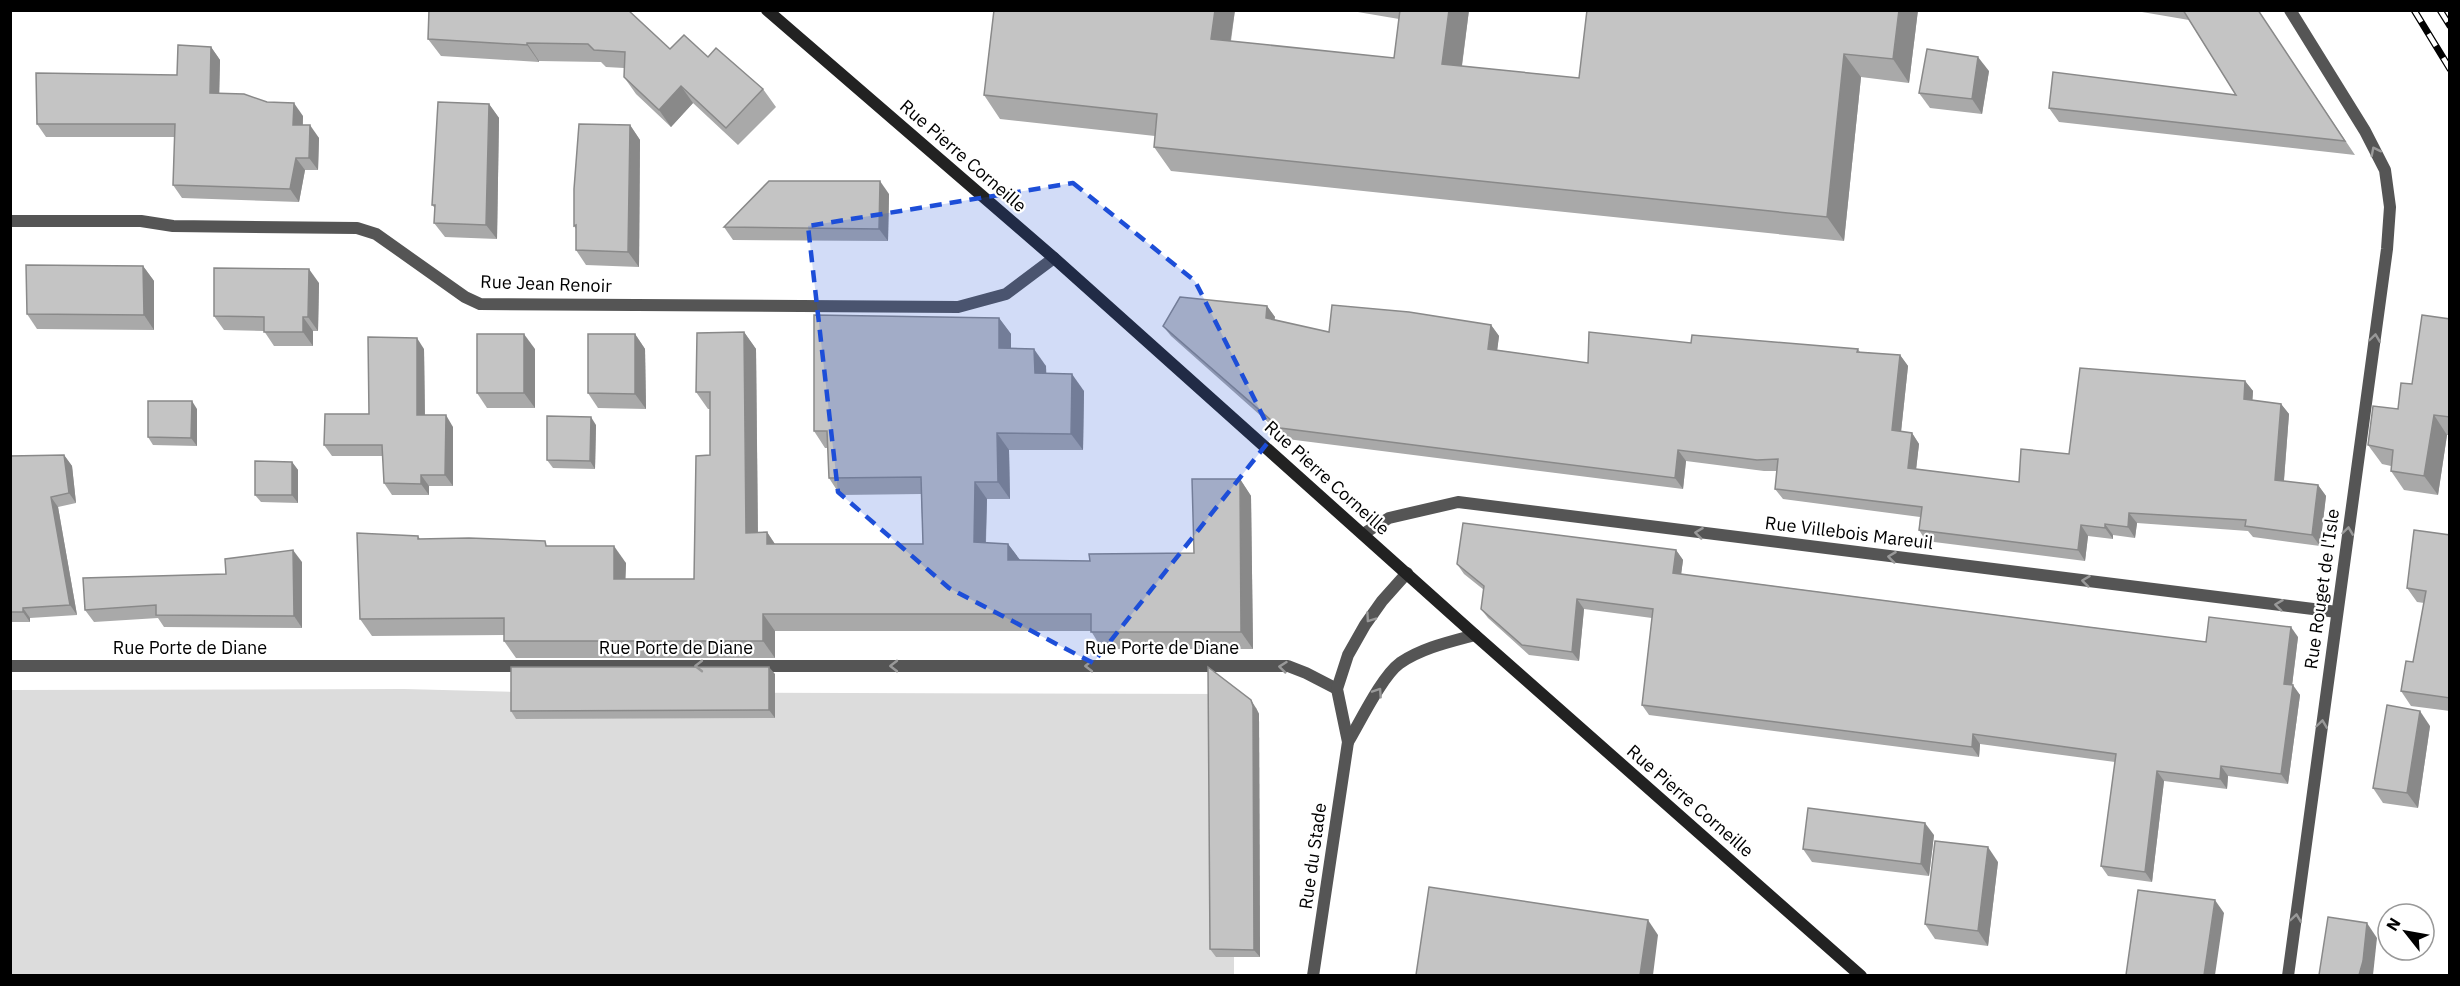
<svg xmlns="http://www.w3.org/2000/svg" width="2460" height="986" font-family="'IBM Plex Sans',sans-serif">
<style>
.green{fill:#dcdcdc}
.lines{fill:none;stroke-linecap:round;stroke-linejoin:round}
.street{stroke:#555;stroke-width:12}
.secondary{stroke:#222;stroke-width:12}
.rail-casing{stroke:#000;stroke-width:7}
.rail{stroke:#fff;stroke-width:4.5;stroke-dasharray:14;stroke-linecap:butt}
.wall{fill:#a9a9a9}
.shaded-wall{fill:#898989}
.building{fill:#c4c4c4;stroke:#898989;stroke-width:1.5}
.oneway{stroke:#999}
.marked{fill:#1d4ed8;fill-opacity:0.2;stroke:#1d4ed8;stroke-width:4.5;stroke-dasharray:12 8;stroke-linejoin:round}
.labels{text-anchor:middle;stroke-width:4.5;stroke-linejoin:round;paint-order:stroke}
.street-label{font-size:18px;fill:#000;stroke:#fff}
</style>
<rect width="100%" height="100%" fill="#fff"/>
<!-- green -->
<path class="green" d="M404 689 516 692 1232 694 1256 708 1259 714 1260 957H1234V976L11 975 10 690Z"/>
<g class="lines">
<!-- street -->
<g class="street">
<path d="M10 221H141L173 226 357 228 376 234 465 297 480 304 958 307 1006 294 1054 258"/>
<path d="M1363 534 1389 518 1458 502 2337 612"/>
<path d="M10 666H1288L1306 673 1337 689"/>
<path d="M1348 742C1360 722 1382 676 1400 663 1422 648 1449 642 1475 635"/>
<path d="M1313 976 1348 742 1337 689 1348 655 1365 625 1382 601 1407 573"/>
<path d="M2288 976 2387 249 2390 207 2385 170 2365 131 2290 10"/>
</g>
<!-- secondary -->
<path class="secondary" d="M767 10 1054 258 1475 635 1861 976"/>
<defs>
<g id="rail">
<path d="M2414 10 2450 69"/>
<path d="M2440 10 2450 26"/>
</g>
</defs>
<!-- rail casing -->
<use href="#rail" class="rail-casing"/>
<!-- rail -->
<use href="#rail" class="rail"/>
</g>
<!-- wall -->
<g class="wall">
<path d="M429 10 670 49 708 57 763 89 776 107 738 145 693 103 671 127 636 94 624 77V68L606 67 601 62 539 61V62L441 56 428 39Z"/>
<path d="M994 10H1235L1231 41 1394 58 1399 19 1346 10H1469L1462 66 1579 78 1918 10 1909 83 1861 77 1844 241 1171 171 1154 147 1155 136 1000 119 984 95Z"/>
<path d="M2141 10H2258L2355 155 2059 122 2049 108 2236 95 2189 20 2142 12Z"/>
<path d="M211 47 220 60 219 93 303 116V125L319 138 318 170H305L299 202 182 198 173 185 175 137H46L37 124 177 75Z"/>
<path d="M1989 71 1982 114 1930 108 1919 93Z"/>
<path d="M489 104 499 118 497 239 445 237 434 223 435 208 432 205Z"/>
<path d="M630 125 640 140 639 267 586 265 576 250V229L574 226Z"/>
<path d="M889 194 888 241 733 240 724 227Z"/>
<path d="M143 266 154 281V330L37 329 27 314Z"/>
<path d="M319 283 318 331H313V346H274L264 331 224 330 214 316Z"/>
<path d="M1267 306 1275 317 1274 320 1329 332 1491 325 1499 336 1497 350 1588 363 1691 343 1858 349 1860 352 1900 355 1908 366 1901 432 1912 433 1919 444 1916 469 2019 482 2069 454 2245 381 2253 391 2252 400 2281 404 2289 414 2284 481 2318 485 2326 496 2320 546 2253 537 2248 531 2137 523 2135 538 2113 535V539L2088 536 2085 561 1926 541 1919 530 1920 517 1783 499 1775 489 1777 471H1764L1686 461 1683 489 1287 439 1171 336 1163 326Z"/>
<path d="M999 318 1011 334V348L1046 366V374L1084 391 1083 450H1009L1010 499H987L986 543 1008 544 1020 560 1090 561 1194 553 1240 479 1251 496 1253 649H1102L1091 631H775V658H516L504 641V635L372 636 360 619 418 536 420 539 549 546 626 563 625 579H694L710 455V409H708L696 392 744 332 756 349 758 532H767L775 544H923L921 494 840 495 829 478 828 448H825L814 431Z"/>
<path d="M2450 319V435H2447L2438 495 2404 490 2391 471V466L2382 464 2368 445 2398 409Z"/>
<path d="M635 334 645 349 646 409 598 408 588 393Z"/>
<path d="M424 349 425 415 453 427V486H429V495H392L384 483 383 456H332L324 445 369 414Z"/>
<path d="M535 349V408H487L477 393Z"/>
<path d="M197 409V446L153 445 148 437Z"/>
<path d="M596 425 595 469 553 468 547 460Z"/>
<path d="M64 455 72 466 76 503 58 507 77 615 30 618V622H10V456Z"/>
<path d="M292 462 298 470V503L261 502 255 495Z"/>
<path d="M2450 535V711L2411 706 2401 691 2413 662 2424 603 2417 602 2407 588Z"/>
<path d="M1676 550 1683 560 1681 574 2206 642 2298 637 2292 685 2300 695 2288 784 2228 776 2227 789 2164 781 2152 882 2108 876 2101 866 2115 762 1980 744 1979 757 1649 715 1642 705 1652 618 1584 609 1579 661 1529 655 1488 618 1481 609 1484 590 1464 574 1457 564Z"/>
<path d="M302 562V628L164 627 158 618 94 622 85 610 226 574Z"/>
<path d="M775 674V718L516 719 511 711Z"/>
<path d="M1256 708 1259 714 1260 957H1216L1210 949Z"/>
<path d="M2430 726 2418 808 2383 803 2373 788Z"/>
<path d="M1934 835 1929 876 1812 862 1803 849Z"/>
<path d="M1998 862 1988 946 1935 939 1925 924Z"/>
</g>
<!-- shaded-wall -->
<g class="shaded-wall">
<path d="M1215 10H1235L1227 63 1211 39Z"/>
<path d="M1449 10H1469L1459 87 1442 64Z"/>
<path d="M1899 10H1918L1909 83 1893 59Z"/>
<path d="M527 43 539 61V62L527 45Z"/>
<path d="M211 47 220 60 219 106 210 93Z"/>
<path d="M1844 54 1861 77 1844 241 1827 217Z"/>
<path d="M1978 57 1989 71 1982 114 1972 99Z"/>
<path d="M681 86 693 103 671 127 659 110Z"/>
<path d="M294 103 303 116 302 138 293 125Z"/>
<path d="M489 104 499 118 497 239 486 225Z"/>
<path d="M310 125 319 138 318 170 309 158Z"/>
<path d="M630 125 640 140 639 267 628 252Z"/>
<path d="M296 158 305 170 299 202 290 189Z"/>
<path d="M880 181 889 194 888 241 879 229Z"/>
<path d="M143 266 154 281V330L144 315Z"/>
<path d="M309 269 319 283 318 331 308 317Z"/>
<path d="M1267 306 1275 317 1273 328 1266 318Z"/>
<path d="M303 317 313 331V346L303 332Z"/>
<path d="M999 318 1011 334V365L999 348Z"/>
<path d="M1491 325 1499 336 1496 360 1488 349Z"/>
<path d="M744 332 756 349 758 549 746 533Z"/>
<path d="M524 334 535 349V408L524 393Z"/>
<path d="M635 334 645 349 646 409 635 394Z"/>
<path d="M417 338 424 349 425 426 417 415Z"/>
<path d="M1034 349 1046 366 1047 390 1035 373Z"/>
<path d="M1900 355 1908 366 1900 441 1892 430Z"/>
<path d="M1072 374 1084 391 1083 450 1071 434Z"/>
<path d="M2245 381 2253 391 2252 410 2244 399Z"/>
<path d="M192 401 197 409V446L191 438Z"/>
<path d="M2281 404 2289 414 2283 491 2275 480Z"/>
<path d="M446 415 453 427V486L445 475Z"/>
<path d="M2434 415 2447 435 2438 495 2424 476Z"/>
<path d="M591 417 596 425 595 469 590 461Z"/>
<path d="M997 433 1009 450 1010 499 998 482Z"/>
<path d="M1912 433 1919 444 1915 479 1908 468Z"/>
<path d="M1678 450 1686 461 1683 489 1675 478Z"/>
<path d="M64 455 72 466 76 503 69 493Z"/>
<path d="M292 462 298 470V503L292 495Z"/>
<path d="M421 475 429 486V495L421 484Z"/>
<path d="M1240 479 1251 496 1253 649 1241 632Z"/>
<path d="M975 482 987 499 985 559 974 542Z"/>
<path d="M2318 485 2326 496 2320 546 2312 535Z"/>
<path d="M51 497 58 507 77 615 70 605Z"/>
<path d="M2129 513 2137 523 2135 538 2128 527Z"/>
<path d="M2105 524 2113 535V539L2105 528Z"/>
<path d="M2081 525 2088 536 2085 561 2078 550Z"/>
<path d="M767 532 778 549 767 544Z"/>
<path d="M1008 544 1020 560H1008Z"/>
<path d="M614 546 626 563 625 596 614 579Z"/>
<path d="M293 550 302 562V628L294 616Z"/>
<path d="M1676 550 1683 560 1680 583 1673 573Z"/>
<path d="M1577 599 1584 609 1579 661 1572 652Z"/>
<path d="M23 608 30 618V622L23 612Z"/>
<path d="M763 614 775 631V658L763 641Z"/>
<path d="M2291 627 2298 637 2291 694 2284 684Z"/>
<path d="M769 667 775 674V718L769 710Z"/>
<path d="M2293 685 2300 695 2288 784 2281 774Z"/>
<path d="M1251 700 1256 708 1259 714 1260 957 1254 950Z"/>
<path d="M2420 711 2430 726 2418 808 2407 793Z"/>
<path d="M1973 734 1980 744 1979 757 1972 747Z"/>
<path d="M2221 766 2228 776 2227 789 2220 779Z"/>
<path d="M2157 771 2164 781 2152 882 2145 872Z"/>
<path d="M1925 823 1934 835 1929 876 1921 864Z"/>
<path d="M1988 847 1998 862 1988 946 1978 931Z"/>
<path d="M2215 900 2224 913 2215 975H2204Z"/>
<path d="M1648 920 1658 935 1653 975H1640Z"/>
<path d="M2367 923 2377 938 2373 975H2359Z"/>
</g>
<!-- building -->
<g class="building">
<path d="M429 10H628L670 49 684 35 708 57 716 48 763 89 726 128 681 86 659 110 624 77 625 52 594 50 588 44 527 43V45L428 39Z"/>
<path d="M994 10H1215L1211 39 1394 58 1400 10H1449L1442 64 1579 78 1587 10H1899L1893 59 1844 54 1827 217 1154 147 1157 114 984 95Z"/>
<path d="M2183 10H2258L2345 141 2049 108 2053 72 2236 95Z"/>
<path d="M178 45 211 47 210 93 244 94 267 102 294 103 293 125H310L309 158H296L290 189 173 185 175 124H37L36 73 177 75Z"/>
<path d="M1927 49 1978 57 1972 99 1919 93Z"/>
<path d="M438 102 489 104 486 225 434 223 435 205H432Z"/>
<path d="M579 124 630 125 628 252 576 250V225L574 226V189Z"/>
<path d="M769 181H880L879 229 724 227Z"/>
<path d="M26 265 143 266 144 315 27 314Z"/>
<path d="M214 268 309 269 308 317H303V332H264V317L214 316Z"/>
<path d="M1180 297 1267 306 1266 318 1329 332 1332 305 1409 312 1491 325 1488 349 1588 363 1589 332 1691 343 1692 335 1858 349 1857 352 1900 355 1892 430 1912 433 1908 468 2019 482 2021 449 2069 454 2080 368 2245 381 2244 399 2281 404 2275 480 2318 485 2312 535 2245 526 2246 520 2129 513 2128 527 2105 524V528L2081 525 2078 550 1919 530 1922 507 1775 489 1778 459 1757 460 1678 450 1675 478 1280 428 1163 326Z"/>
<path d="M814 315 999 318V348L1034 349 1035 373 1072 374 1071 434 997 433 998 482H975L974 542 1008 544V560L1090 561 1089 554 1194 553 1192 479H1240L1241 632H1091V614H763V641H504V618L360 619 357 533 418 536V539L469 538 545 541 546 546H614V579H694L696 456 710 455V392H696L697 333 744 332 746 533 767 532V544H923L921 477 829 478 827 431H814Z"/>
<path d="M2422 315 2450 319V417L2434 415 2424 476 2391 471 2393 450 2368 445 2373 406 2398 409 2401 383 2412 384Z"/>
<rect x="477" y="334" width="47" height="59"/>
<path d="M588 334H635V394L588 393Z"/>
<path d="M368 337 417 338V415H446L445 475H421V484L384 483 382 445H324L325 414H369Z"/>
<path d="M148 401H192L191 438 148 437Z"/>
<path d="M547 416 591 417 590 461 547 460Z"/>
<path d="M64 455 69 493 51 497 70 605 23 608V612H10V456Z"/>
<path d="M255 461 292 462V495H255Z"/>
<path d="M1463 523 1676 550 1673 573 2088 627 2206 642 2209 617 2291 627 2284 684 2293 685 2281 774 2221 766 2220 779 2157 771 2145 872 2101 866 2116 754 1973 734 1972 747 1642 705 1653 609 1577 599 1572 652 1522 645 1481 609 1484 586 1457 564Z"/>
<path d="M2414 530 2450 535V698L2401 691 2406 661 2413 662 2426 591 2407 588Z"/>
<path d="M293 550 294 616 156 615V605L85 610 83 578 226 574 225 559Z"/>
<path d="M511 667H769V710L511 711Z"/>
<path d="M1208 667 1251 700 1253 706 1254 950 1210 949Z"/>
<path d="M2387 705 2420 711 2407 793 2373 788Z"/>
<path d="M1808 808 1925 823 1921 864 1803 849Z"/>
<path d="M1935 841 1988 847 1978 931 1925 924Z"/>
<path d="M1429 887 1648 920 1640 975H1416Z"/>
<path d="M2138 890 2215 900 2204 975H2126Z"/>
<path d="M2328 917 2367 923 2363 961 2359 975H2319Z"/>
</g>
<!-- one-way arrows -->
<defs><path id="oneway-chevron" d="M-2-3.5L2.5 0L-2 3.5" fill="none" stroke-width="1.6" stroke-linecap="round" stroke-linejoin="round" transform="scale(1.5)"/></defs>
<g class="oneway">
<use href="#oneway-chevron" transform="translate(2375 151) rotate(-117)"/>
<use href="#oneway-chevron" transform="translate(2375 338) rotate(-82)"/>
<use href="#oneway-chevron" transform="translate(2348 531) rotate(-82)"/>
<use href="#oneway-chevron" transform="translate(1699 533) rotate(-173)"/>
<use href="#oneway-chevron" transform="translate(1892 557) rotate(-173)"/>
<use href="#oneway-chevron" transform="translate(2086 581) rotate(-173)"/>
<use href="#oneway-chevron" transform="translate(2279 605) rotate(-173)"/>
<use href="#oneway-chevron" transform="translate(1370 618) rotate(125)"/>
<use href="#oneway-chevron" transform="translate(699 666) rotate(180)"/>
<use href="#oneway-chevron" transform="translate(894 666) rotate(180)"/>
<use href="#oneway-chevron" transform="translate(1089 666) rotate(180)"/>
<use href="#oneway-chevron" transform="translate(1283 667) rotate(-174)"/>
<use href="#oneway-chevron" transform="translate(1378 692) rotate(-56)"/>
<use href="#oneway-chevron" transform="translate(2322 724) rotate(-82)"/>
<use href="#oneway-chevron" transform="translate(2296 918) rotate(-82)"/>
</g>
<!-- marked area -->
<path class="marked" d="M1073 183 1195 281 1273 436 1093 663 949 588 838 492 808 226Z"/>
<g class="labels">
<!-- street labels -->
<g class="street-label">
<text transform="translate(963 156) rotate(41)" y="6">Rue Pierre Corneille</text>
<text transform="translate(546 284) rotate(2)" y="6">Rue Jean Renoir</text>
<text transform="translate(1327 478) rotate(42)" y="6">Rue Pierre Corneille</text>
<text transform="translate(1849 533) rotate(7)" y="6">Rue Villebois Mareuil</text>
<text transform="translate(2322 589) rotate(-82)" y="6">Rue Rouget de l'Isle</text>
<text x="190" y="654">Rue Porte de Diane</text>
<text x="676" y="654">Rue Porte de Diane</text>
<text x="1162" y="654">Rue Porte de Diane</text>
<text transform="translate(1690 801) rotate(41)" y="6">Rue Pierre Corneille</text>
<text transform="translate(1313 856) rotate(-82)" y="6">Rue du Stade</text>
</g>
</g>
<!-- border -->
<rect width="2460" height="986" fill="none" stroke="#000000" stroke-width="24"/>
<!-- north arrow -->
<g transform="translate(2406 932) rotate(301)"><circle r="28" fill="#ffffff" stroke="#999999" stroke-width="1.5"/>
<path d="M0-4.5L10 22L0 15L-10 22Z" fill="#000000"/>
<text y="-9" font-size="16" font-weight="bold" text-anchor="middle" fill="#000000">N</text>
</g>
</svg>
